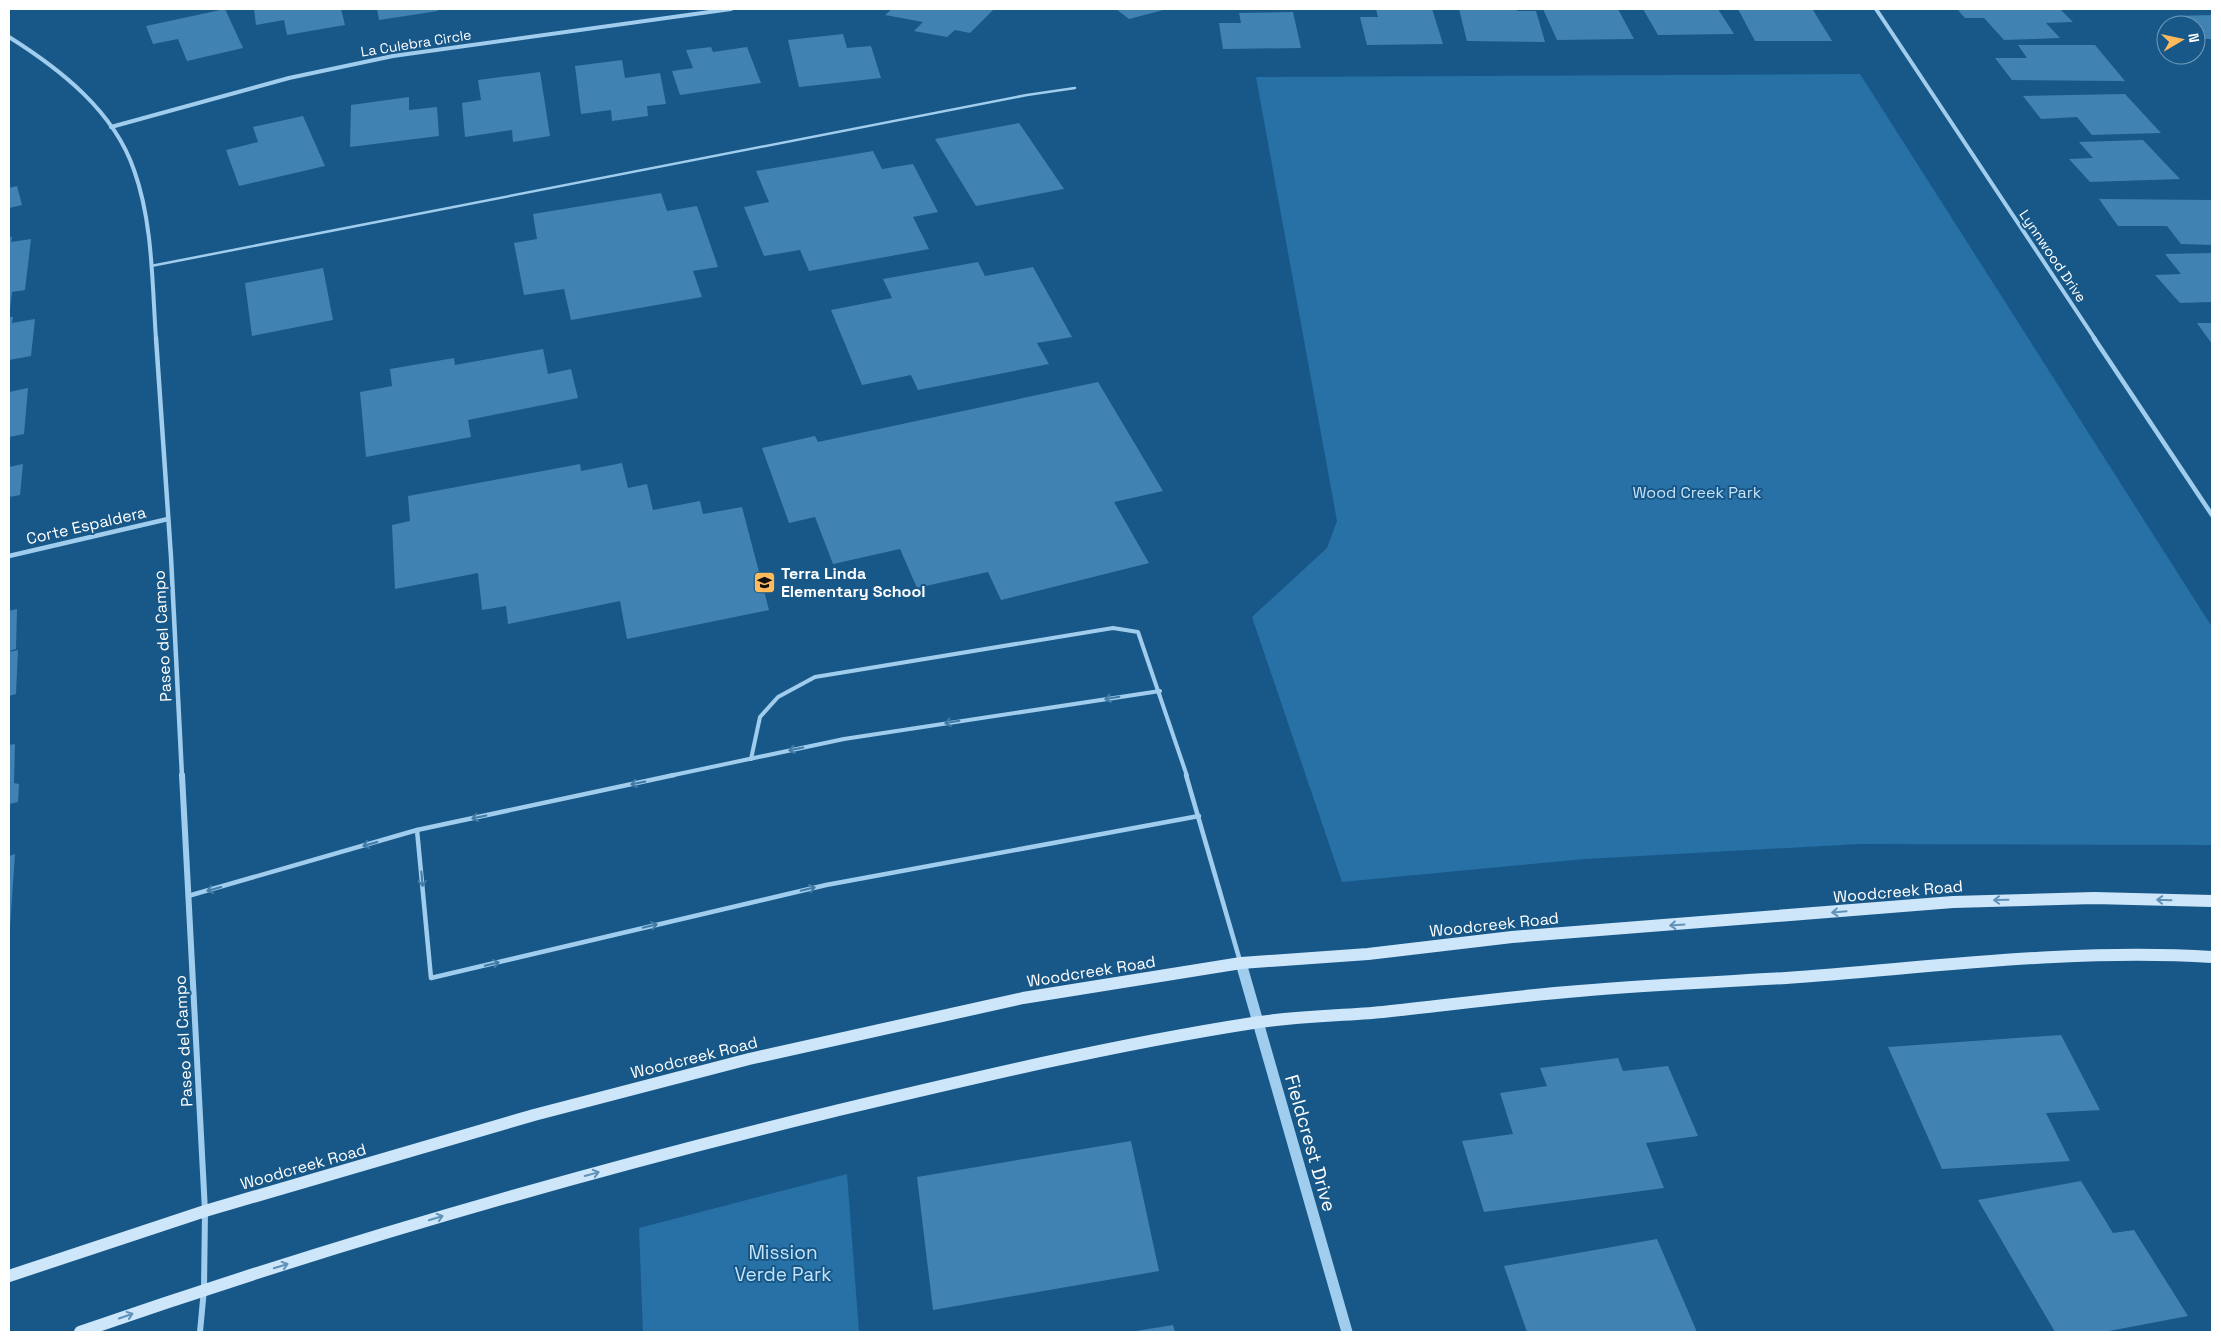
<svg xmlns="http://www.w3.org/2000/svg" width="2221" height="1341" font-family="'Space Grotesk',sans-serif">
<style>
.green{fill:#2771a6}
.building{fill:#4082b2}
.lines{fill:none;stroke-linecap:round;stroke-linejoin:round}
.service-far2{stroke:#a0cded;stroke-width:2.5}
.service-far1{stroke:#a0cded;stroke-width:4}
.service{stroke:#a0cded;stroke-width:4.5}
.minor-far2{stroke:#a0cded;stroke-width:4}
.minor-far1{stroke:#a0cded;stroke-width:4.5}
.minor{stroke:#a0cded;stroke-width:6}
.tertiary{stroke:#a0cded;stroke-width:11}
.secondary{stroke:#cde6fa;stroke-width:12}
.oneway{stroke:#417ba6}
.oneway2{stroke:#6091b6}
.labels{text-anchor:middle;stroke-width:4;stroke-linejoin:round;paint-order:stroke}
.far-street-label{font-size:14px;fill:#fff;stroke:#185888}
.park-label{font-size:16px;fill:#c5e4fa;stroke:#185888}
.street-label{font-size:16px;fill:#fff;stroke:#185888}
.poi-label{font-size:16px;font-weight:bold;fill:#fff;stroke:#185888;text-anchor:start}
.near-street-label{font-size:19px;fill:#fff;stroke:#185888}
.near-park-label{font-size:19px;fill:#c5e4fa;stroke:#185888}
</style>
<rect width="100%" height="100%" fill="#185888"/>
<!-- green -->
<g class="green">
<path d="M1860 74 2212 627V845L1860 844 1585 859 1342 882 1252 617 1327 548 1337 521 1256 77Z"/>
<path d="M847 1174 859 1332H643L639 1228Z"/>
</g>
<!-- building -->
<g class="building">
<path d="M225 9 243 48 187 61 178 39 153 44 146 26Z"/>
<path d="M254 9H341L345 25 287 35 284 20 256 25Z"/>
<path d="M377 9H437L438 11 379 20Z"/>
<path d="M892 9H994L970 33 955 30 947 37 914 31 923 22 885 15Z"/>
<path d="M1116 9H1167L1129 19Z"/>
<path d="M1376 9H1432L1443 44 1367 45 1360 17H1378Z"/>
<path d="M1459 9H1517V11H1536L1545 42 1467 41Z"/>
<path d="M1543 9H1618L1634 39 1557 40Z"/>
<path d="M1643 9H1718L1734 34 1658 35Z"/>
<path d="M1738 9 1813 10 1832 41H1755Z"/>
<path d="M1957 9H2060L2073 22 2046 23 2060 38 2004 40 1984 18H1965Z"/>
<path d="M1293 12 1301 48 1223 49 1219 23H1241L1239 13Z"/>
<path d="M2212 15V39H2198L2196 25H2183L2174 16Z"/>
<path d="M843 34 847 48 871 46 881 78 799 87 788 40Z"/>
<path d="M2018 45H2095L2125 81 2012 80 1995 58H2027Z"/>
<path d="M711 47 713 52 747 47 761 83 680 95 672 71 693 68 686 50Z"/>
<path d="M622 60 625 78 660 73 666 104 647 106 648 116 612 121 611 110 581 114 575 66Z"/>
<path d="M540 72 550 136 513 142 512 130 465 137 462 103 481 100 478 80Z"/>
<path d="M2125 94 2161 133 2092 135 2077 117 2041 119 2023 96Z"/>
<path d="M409 97V110L437 107 439 136 350 147 351 105Z"/>
<path d="M303 116 325 166 239 186 226 150 258 142 253 127Z"/>
<path d="M1019 123 1064 189 976 206 935 139Z"/>
<path d="M2143 140 2180 179 2090 182 2069 159 2093 158 2079 142Z"/>
<path d="M873 151 882 169 913 164 938 212 913 217 929 249 809 271 800 250 764 256 744 207 769 202 756 171Z"/>
<path d="M17 186 22 205 9 208V188Z"/>
<path d="M661 193 667 211 697 206 718 267 693 271 702 297 571 320 564 289 524 295 514 243 537 239 533 214Z"/>
<path d="M2099 199 2212 200V245L2181 244 2167 226H2118Z"/>
<path d="M9 237H12L11 242 31 239 25 290 12 292 10 309Z"/>
<path d="M2212 253V302L2180 303 2155 275 2181 274 2165 254Z"/>
<path d="M978 262 985 276 1033 267 1072 337 1037 343 1049 364 918 390 911 375 862 385 831 310 892 298 883 279Z"/>
<path d="M323 268 333 320 252 336 245 283Z"/>
<path d="M9 317H13L12 323 35 319 31 356 9 360Z"/>
<path d="M2197 323H2212V344Z"/>
<path d="M543 349 548 374 571 369 578 398 468 420 471 437 366 457 360 392 392 386 390 369 454 358 455 365Z"/>
<path d="M1098 382 1163 491 1114 502 1149 563 1001 600 988 572 917 588 900 549 833 564 815 517 789 523 762 448 815 436 818 442Z"/>
<path d="M28 388 24 434 9 437V392Z"/>
<path d="M622 463 628 488 647 484 653 510 700 501 703 514 742 507 769 610 627 639 620 601 508 624 506 606 482 610 478 573 395 589 392 525 410 521 408 496 580 464 581 471Z"/>
<path d="M23 464 20 495 9 497V467Z"/>
<path d="M17 609 16 649 9 651V611Z"/>
<path d="M18 650 16 694 9 696V652Z"/>
<path d="M15 744 14 783 19 784 18 802 9 804V745Z"/>
<path d="M15 854 10 927H9V856Z"/>
<path d="M2061 1035 2100 1110 2046 1113 2070 1161 1942 1169 1888 1047Z"/>
<path d="M1618 1058 1623 1071 1668 1066 1698 1136 1646 1143 1664 1188 1484 1212 1462 1141 1513 1134 1500 1093 1547 1086 1540 1068Z"/>
<path d="M1131 1141 1159 1271 933 1310 917 1177Z"/>
<path d="M2081 1181 2113 1233 2134 1230 2188 1316 2104 1332H2055L1978 1200Z"/>
<path d="M1657 1239 1697 1332H1527L1504 1266Z"/>
<path d="M1173 1325 1175 1332H1136V1331Z"/>
</g>
<g class="lines">
<!-- service-far2 -->
<path class="service-far2" d="M151 266 1027 95 1075 88"/>
<!-- service-far1 -->
<g class="service-far1">
<path d="M751 759 760 717 778 697 815 677 1113 628 1138 632 1187 776"/>
<path d="M669 776 844 739 1160 691"/>
</g>
<!-- service -->
<g class="service">
<path d="M1186 775 1240 961"/>
<path d="M417 830 431 978 826 885 1199 816"/>
<path d="M188 896 417 830 674 775"/>
</g>
<!-- minor-far2 -->
<g class="minor-far2">
<path d="M1876 9 2095 339"/>
<path d="M9 37C60 69 114 111 134 170 153 223 152 283 156 339"/>
<path d="M111 127 289 78 393 56 731 9"/>
</g>
<!-- minor-far1 -->
<g class="minor-far1">
<path d="M156 338 171 557 182 776"/>
<path d="M2094 338 2212 515"/>
<path d="M9 556 168 519"/>
</g>
<!-- minor -->
<path class="minor" d="M182 775 205 1211 204 1289 200 1332"/>
<!-- tertiary -->
<path class="tertiary" d="M1241 963 1347 1332"/>
<!-- secondary -->
<g class="secondary">
<path d="M9 1276 205 1211 534 1115 749 1059 1023 998 1241 963 1368 954 1512 937 1953 902 2094 898 2212 901"/>
<path d="M80 1332C328 1246 580 1173 835 1111 974 1078 1112 1045 1253 1023 1296 1016 1340 1016 1383 1012 1449 1005 1514 996 1579 991 1648 985 1717 982 1786 978 1928 968 2070 948 2212 957"/>
</g>
</g>
<!-- one-way arrows -->
<defs><path id="oneway-shaft" d="M-6 0H5M1.5-3L5.5 0L1.5 3" fill="none" stroke-width="1.6" stroke-linecap="round" stroke-linejoin="round" transform="scale(1.25)"/></defs>
<g class="oneway">
<use href="#oneway-shaft" transform="translate(1112 698) rotate(171)"/>
<use href="#oneway-shaft" transform="translate(952 722) rotate(171)"/>
<use href="#oneway-shaft" transform="translate(796 749) rotate(168)"/>
<use href="#oneway-shaft" transform="translate(638 783) rotate(168)"/>
<use href="#oneway-shaft" transform="translate(479 817) rotate(168)"/>
<use href="#oneway-shaft" transform="translate(370 844) rotate(164)"/>
<use href="#oneway-shaft" transform="translate(422 879) rotate(85)"/>
<use href="#oneway-shaft" transform="translate(214 889) rotate(164)"/>
<use href="#oneway-shaft" transform="translate(808 889) rotate(-13)"/>
<use href="#oneway-shaft" transform="translate(650 926) rotate(-13)"/>
<use href="#oneway-shaft" transform="translate(492 964) rotate(-13)"/>
</g>
<g class="oneway2">
<use href="#oneway-shaft" transform="translate(2001 900) rotate(179)"/>
<use href="#oneway-shaft" transform="translate(2164 900) rotate(-178)"/>
<use href="#oneway-shaft" transform="translate(1839 912) rotate(175)"/>
<use href="#oneway-shaft" transform="translate(1677 925) rotate(176)"/>
<use href="#oneway-shaft" transform="translate(592 1174) rotate(-15)"/>
<use href="#oneway-shaft" transform="translate(436 1218) rotate(-17)"/>
<use href="#oneway-shaft" transform="translate(281 1266) rotate(-17)"/>
<use href="#oneway-shaft" transform="translate(126 1316) rotate(-19)"/>
</g>
<!-- icons -->
<defs>
<symbol id="school-square" viewBox="-11 -11 22 22"><rect x="-9" y="-9" width="18" height="18" rx="4" fill="#ffba5c" stroke="#185888"/><path d="M0-5L7-2L0 1L-7-2ZM-4 1L0 2.5L4 1V4Q0 6-4 4Z" fill="#111"/></symbol>
</defs>
<g fill-rule="evenodd">
<use href="#school-square" x="752" y="570" width="25" height="25"/>
</g>
<g class="labels">
<!-- far-street labels -->
<g class="far-street-label">
<text transform="translate(416 43) rotate(-9)" y="5">La Culebra Circle</text>
<text transform="translate(2053 256) rotate(56)" y="5">Lynnwood Drive</text>
</g>
<!-- park labels -->
<g class="park-label">
<text x="1697" y="498">Wood Creek Park</text>
</g>
<!-- street labels -->
<g class="street-label">
<text transform="translate(86 525) rotate(-13)" y="6">Corte Espaldera</text>
<text transform="translate(162 636) rotate(-93)" y="6">Paseo del Campo</text>
<text transform="translate(1898 891) rotate(-5)" y="6">Woodcreek Road</text>
<text transform="translate(1494 924) rotate(-6)" y="6">Woodcreek Road</text>
<text transform="translate(1091 971) rotate(-9)" y="6">Woodcreek Road</text>
<text transform="translate(183 1041) rotate(-93)" y="6">Paseo del Campo</text>
<text transform="translate(694 1057) rotate(-14)" y="6">Woodcreek Road</text>
<text transform="translate(303 1166) rotate(-16)" y="6">Woodcreek Road</text>
</g>
<!-- poi labels -->
<g class="poi-label">
<text x="781" y="579">Terra Linda<tspan x="781" dy="18">Elementary School</tspan></text>
</g>
<!-- near-street labels -->
<g class="near-street-label">
<text transform="translate(1311 1143) rotate(74)" y="7">Fieldcrest Drive</text>
</g>
<!-- near-park labels -->
<g class="near-park-label">
<text x="783" y="1259">Mission<tspan x="783" dy="22">Verde Park</tspan></text>
</g>
</g>
<!-- border -->
<rect width="2221" height="1341" fill="none" stroke="#ffffff" stroke-width="20"/>
<!-- north arrow -->
<g transform="translate(2181 40) rotate(81)"><circle r="24" fill="#185888" stroke="#749bb8"/>
<path d="M0-4L9 19L0 12L-9 19Z" fill="#ffba5c"/>
<text y="-8" font-size="14" font-weight="bold" text-anchor="middle" fill="#ffffff">N</text>
</g>
</svg>
